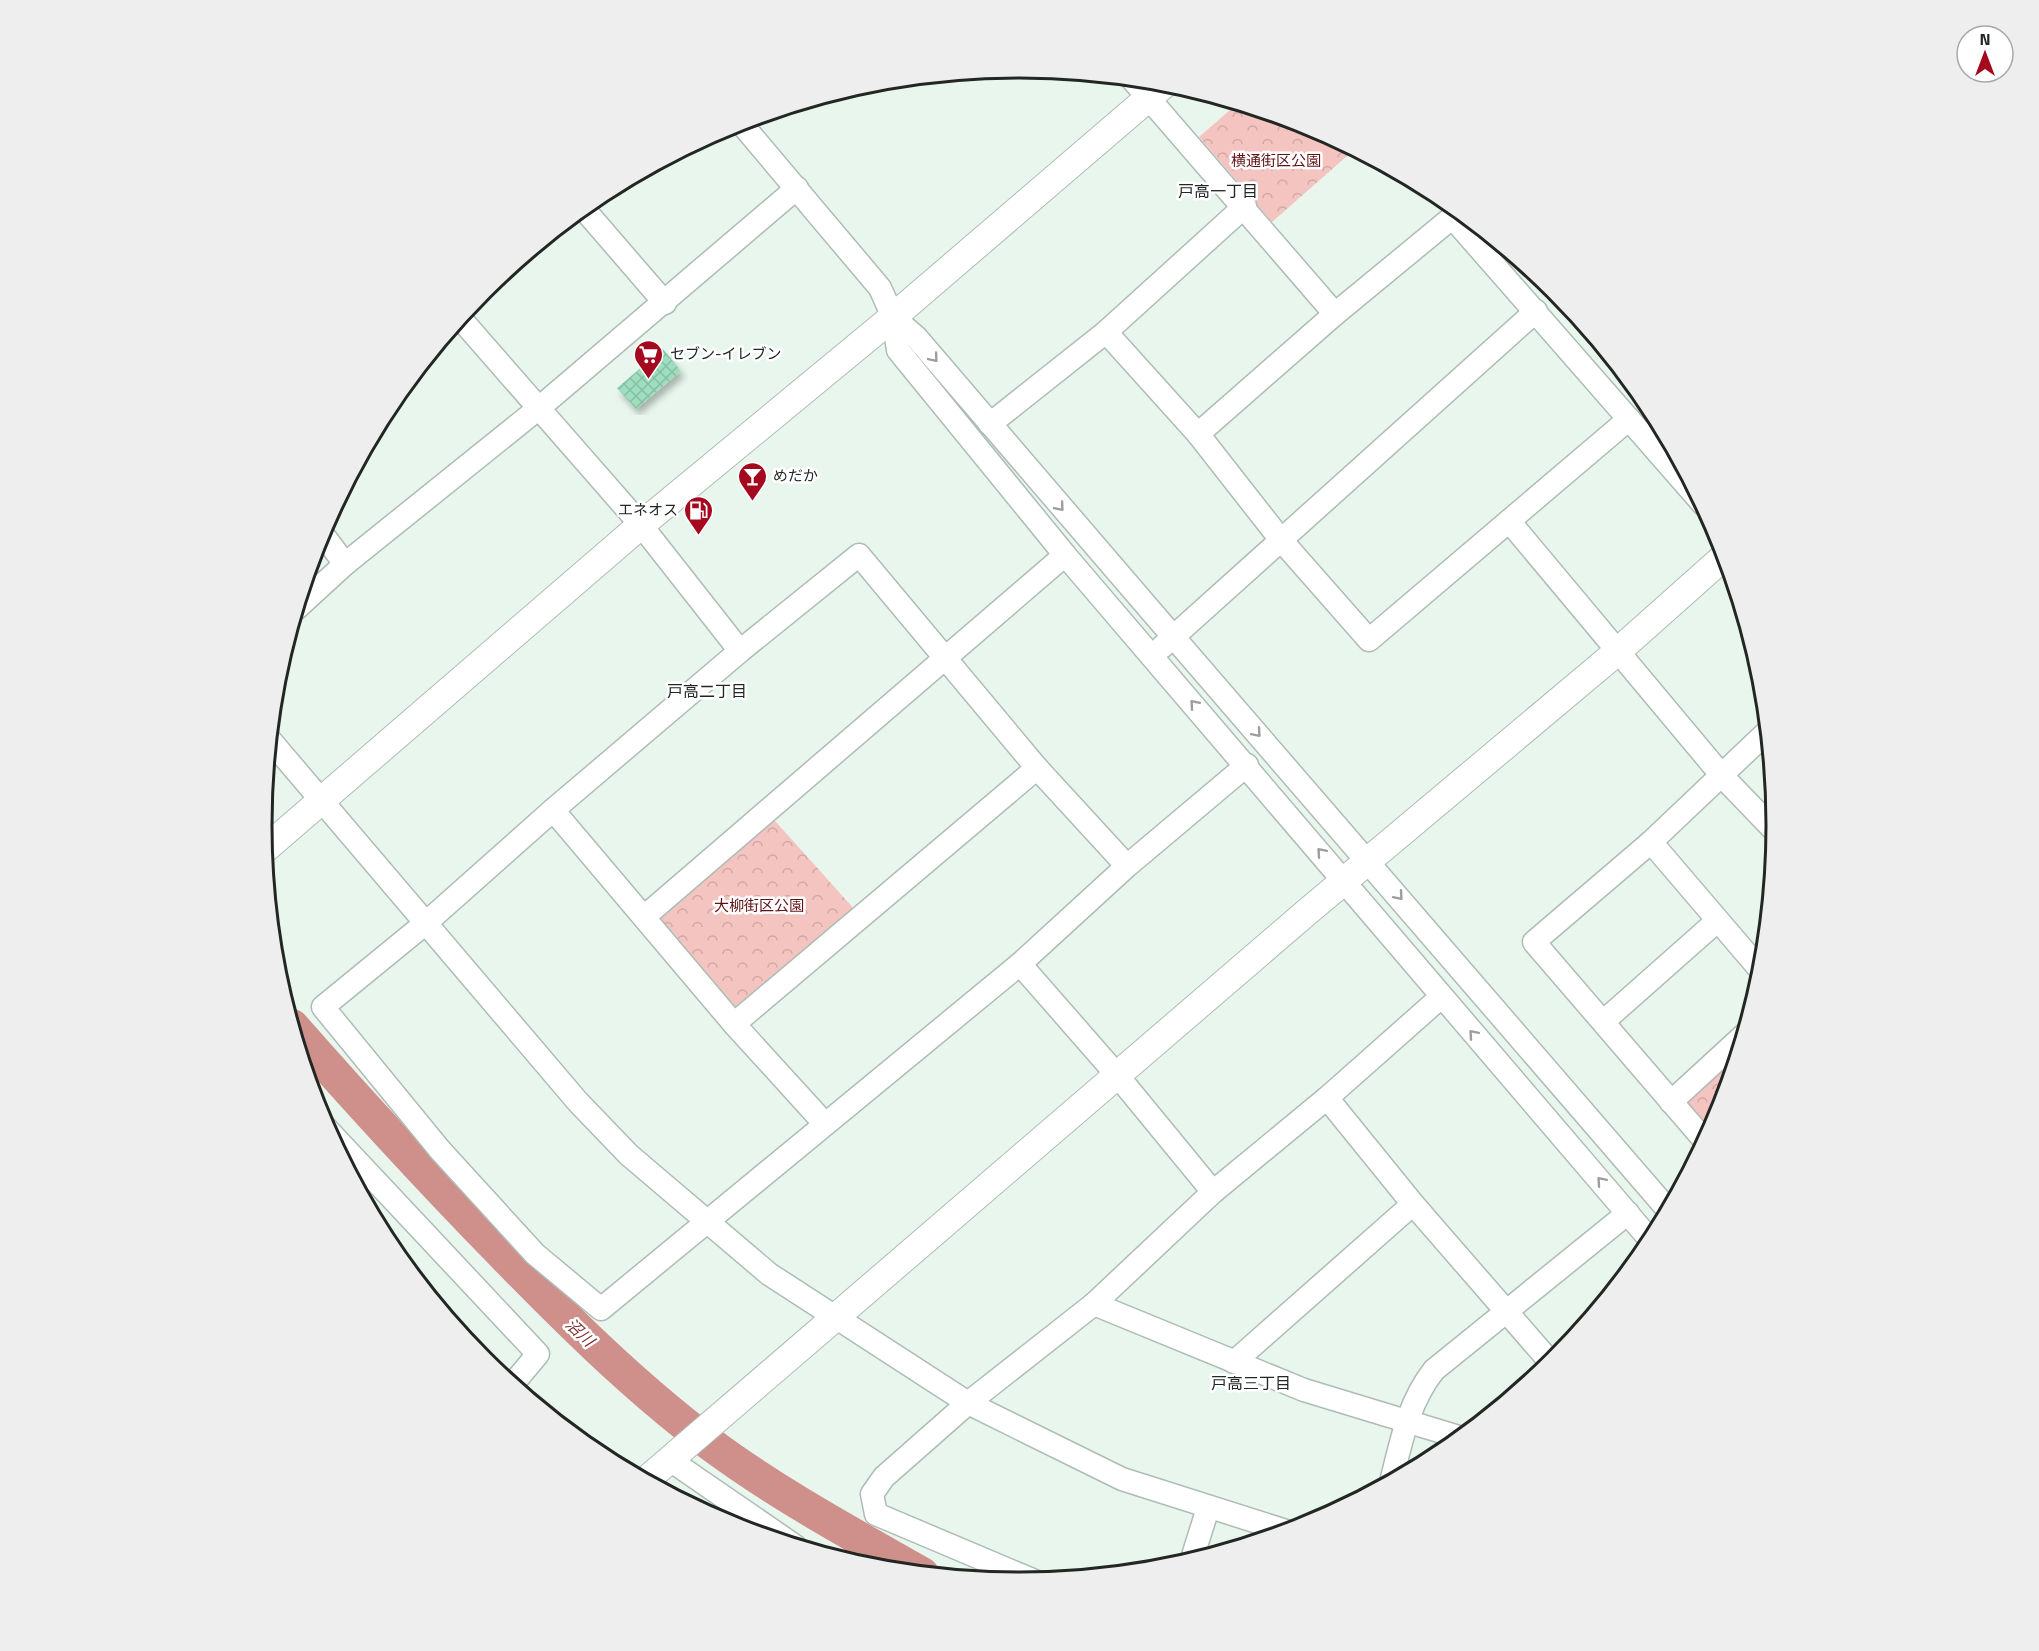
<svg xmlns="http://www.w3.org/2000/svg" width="2039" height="1651" font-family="'Titillium Web','Noto Sans JP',sans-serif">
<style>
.forest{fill:url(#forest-crowns)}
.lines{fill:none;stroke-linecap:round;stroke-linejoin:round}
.river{stroke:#cf8f8a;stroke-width:34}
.building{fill:url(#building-cross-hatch);filter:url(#shadow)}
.minor-casing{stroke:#aebcb5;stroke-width:25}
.tertiary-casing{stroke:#aebcb5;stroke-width:29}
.minor{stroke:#fff;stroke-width:22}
.tertiary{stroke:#fff;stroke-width:27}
.oneway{stroke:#9c9e9c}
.labels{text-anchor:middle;stroke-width:5;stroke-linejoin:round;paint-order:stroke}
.park-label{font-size:15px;fill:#5f1215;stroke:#fff}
.poi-label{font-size:15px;fill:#222724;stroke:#fff;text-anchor:start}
.neighbourhood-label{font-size:16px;fill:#222724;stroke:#fff}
.water-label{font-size:16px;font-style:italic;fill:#7e2f2e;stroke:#fff}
.rim{fill:none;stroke:#222724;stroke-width:3}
</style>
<defs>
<pattern id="forest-crowns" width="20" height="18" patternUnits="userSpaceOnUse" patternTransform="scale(1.5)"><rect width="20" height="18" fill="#f4c4c0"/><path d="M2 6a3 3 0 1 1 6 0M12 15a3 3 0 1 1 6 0" fill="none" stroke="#d1a8a5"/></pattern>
<pattern id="building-cross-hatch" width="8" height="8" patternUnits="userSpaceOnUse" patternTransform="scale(1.5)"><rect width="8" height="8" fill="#9ddebe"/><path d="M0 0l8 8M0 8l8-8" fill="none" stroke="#87bea3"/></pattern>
<filter id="shadow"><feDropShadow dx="3.5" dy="6" stdDeviation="3" flood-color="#0004"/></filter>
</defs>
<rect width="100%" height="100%" fill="#e8f6ee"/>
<!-- forest -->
<g class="forest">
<path d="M1238 103 1310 125 1355 149 1272 222 1199 137Z"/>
<path d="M767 812 856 911 738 1010 652 911Z"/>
<path d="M1741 1046 1720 1116 1708 1138 1679 1101Z"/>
</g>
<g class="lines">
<!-- river -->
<path class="river" d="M292 1026C358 1101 425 1174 495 1246 563 1316 631 1384 709 1443 776 1493 850 1533 922 1574"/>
</g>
<!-- building -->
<path class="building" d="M663 349 681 371 636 409 617 388Z"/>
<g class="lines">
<defs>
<g id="minor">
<path d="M1132 79 1335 314"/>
<path d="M740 122 880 288 893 317 898 350 1065 555 1652 1242"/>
<path d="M583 208 665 303"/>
<path d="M1452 217 1703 504"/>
<path d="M893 317 916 337C1165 630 1419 918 1669 1211"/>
<path d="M460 318 641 525 740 651"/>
<path d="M1106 332 1198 434 1281 540 1369 640 1629 419"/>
<path d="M990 424 1106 332 1245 206"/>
<path d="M1198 434 1335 314 1460 211"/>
<path d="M1509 521 1723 777 1777 833"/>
<path d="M321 532 345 564"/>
<path d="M297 608 345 564 539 408 797 188"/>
<path d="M1162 647 1536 311"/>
<path d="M270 740 578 1102 629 1155 769 1274 968 1403 1122 1479 1289 1532"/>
<path d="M553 810 734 1024 825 1124"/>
<path d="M1651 842 1763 973"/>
<path d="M1127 866 1037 768 859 555 740 651 553 810 427 922 323 1007 440 1150 535 1254 601 1309 1020 964 1127 866 1247 765"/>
<path d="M644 917 1065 555"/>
<path d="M1020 964 1117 1075 1213 1192"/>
<path d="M1604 1021 1717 921"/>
<path d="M734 1024 1037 768"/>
<path d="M1327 1098 1413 1204 1552 1364"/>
<path d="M1671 1102 1744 1035"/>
<path d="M326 1128 538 1354 512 1385"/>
<path d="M1706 1142 1534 942 1651 842 1768 731"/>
<path d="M1094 1304 1304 1390 1462 1438"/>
<path d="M1234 1362 1413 1204"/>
<path d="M670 1460 795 1546"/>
<path d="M1391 1482C1401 1443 1408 1403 1434 1370L1628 1213"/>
<path d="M1191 1562 1208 1508"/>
<path d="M1037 1582 876 1514 872 1494 884 1477 968 1403 1094 1304 1213 1192 1327 1098 1441 997"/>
</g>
<g id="tertiary">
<path d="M264 850 641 525 893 317 1167 82"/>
<path d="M645 1481 1307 912 1617 652 1726 555"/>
</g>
</defs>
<!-- minor casing -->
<use href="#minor" class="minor-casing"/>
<!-- tertiary casing -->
<use href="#tertiary" class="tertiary-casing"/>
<!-- minor -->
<use href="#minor" class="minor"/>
<!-- tertiary -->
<use href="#tertiary" class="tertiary"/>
</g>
<!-- one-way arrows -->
<defs><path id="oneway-chevron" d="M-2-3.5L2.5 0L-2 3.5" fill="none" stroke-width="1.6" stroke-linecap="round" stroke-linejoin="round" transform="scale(1.5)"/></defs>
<g class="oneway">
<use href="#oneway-chevron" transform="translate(934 358) rotate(50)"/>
<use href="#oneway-chevron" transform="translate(1060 507) rotate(50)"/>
<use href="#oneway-chevron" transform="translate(1194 704) rotate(-131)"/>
<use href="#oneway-chevron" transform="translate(1257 733) rotate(49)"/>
<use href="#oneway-chevron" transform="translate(1321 852) rotate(-131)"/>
<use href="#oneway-chevron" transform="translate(1399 896) rotate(49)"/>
<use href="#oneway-chevron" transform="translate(1473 1034) rotate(-131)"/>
<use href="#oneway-chevron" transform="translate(1601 1181) rotate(-131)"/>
</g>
<!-- icons -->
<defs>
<symbol id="supermarket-pin" viewBox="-11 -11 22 30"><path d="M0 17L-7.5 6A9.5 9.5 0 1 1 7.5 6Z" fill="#a4091e" stroke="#fff"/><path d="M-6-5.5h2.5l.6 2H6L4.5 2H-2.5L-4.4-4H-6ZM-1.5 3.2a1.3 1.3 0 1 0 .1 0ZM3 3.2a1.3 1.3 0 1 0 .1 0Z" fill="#fff"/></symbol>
<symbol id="bar-pin" viewBox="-11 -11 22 30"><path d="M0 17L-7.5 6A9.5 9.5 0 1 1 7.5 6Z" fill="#a4091e" stroke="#fff"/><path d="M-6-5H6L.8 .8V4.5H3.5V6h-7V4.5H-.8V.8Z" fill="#fff"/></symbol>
<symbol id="fuel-pin" viewBox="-11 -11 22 30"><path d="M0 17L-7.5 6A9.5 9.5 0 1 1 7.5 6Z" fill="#a4091e" stroke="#fff"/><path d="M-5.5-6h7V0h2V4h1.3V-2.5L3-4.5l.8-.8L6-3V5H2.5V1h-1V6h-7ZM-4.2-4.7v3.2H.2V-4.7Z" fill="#fff"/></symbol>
</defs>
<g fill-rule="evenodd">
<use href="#supermarket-pin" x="632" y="338" width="33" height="45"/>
<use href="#bar-pin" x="736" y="460" width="33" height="45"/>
<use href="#fuel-pin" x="682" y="494" width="33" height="45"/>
</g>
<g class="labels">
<!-- park labels -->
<g class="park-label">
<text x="1276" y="166">横通街区公園</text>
<text x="759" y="911">大柳街区公園</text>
</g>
<!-- poi labels -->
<g class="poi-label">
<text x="670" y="359">セブン-イレブン</text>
<text x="773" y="481">めだか</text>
<text x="678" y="515" text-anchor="end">エネオス</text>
</g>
<!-- neighbourhood labels -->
<g class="neighbourhood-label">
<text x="1218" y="197">戸高一丁目</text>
<text x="707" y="697">戸高二丁目</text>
<text x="1251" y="1389">戸高三丁目</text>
</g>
<!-- water labels -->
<g class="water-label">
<text transform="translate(580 1332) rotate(43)" y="6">沼川</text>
</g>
</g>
<!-- crop -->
<path d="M0 0H2039V1651H0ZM272 825a747 747 0 1 1 1494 0a747 747 0 1 1-1494 0Z" fill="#edeeed" fill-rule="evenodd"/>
<path class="rim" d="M272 825a747 747 0 1 1 1494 0a747 747 0 1 1-1494 0Z"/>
<!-- north arrow -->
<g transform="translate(1985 54)"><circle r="28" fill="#ffffff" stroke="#a7a9a7" stroke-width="1.5"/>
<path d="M0-4.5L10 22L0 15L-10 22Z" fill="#a4091e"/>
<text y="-9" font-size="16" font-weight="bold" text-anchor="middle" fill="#222724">N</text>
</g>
</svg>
